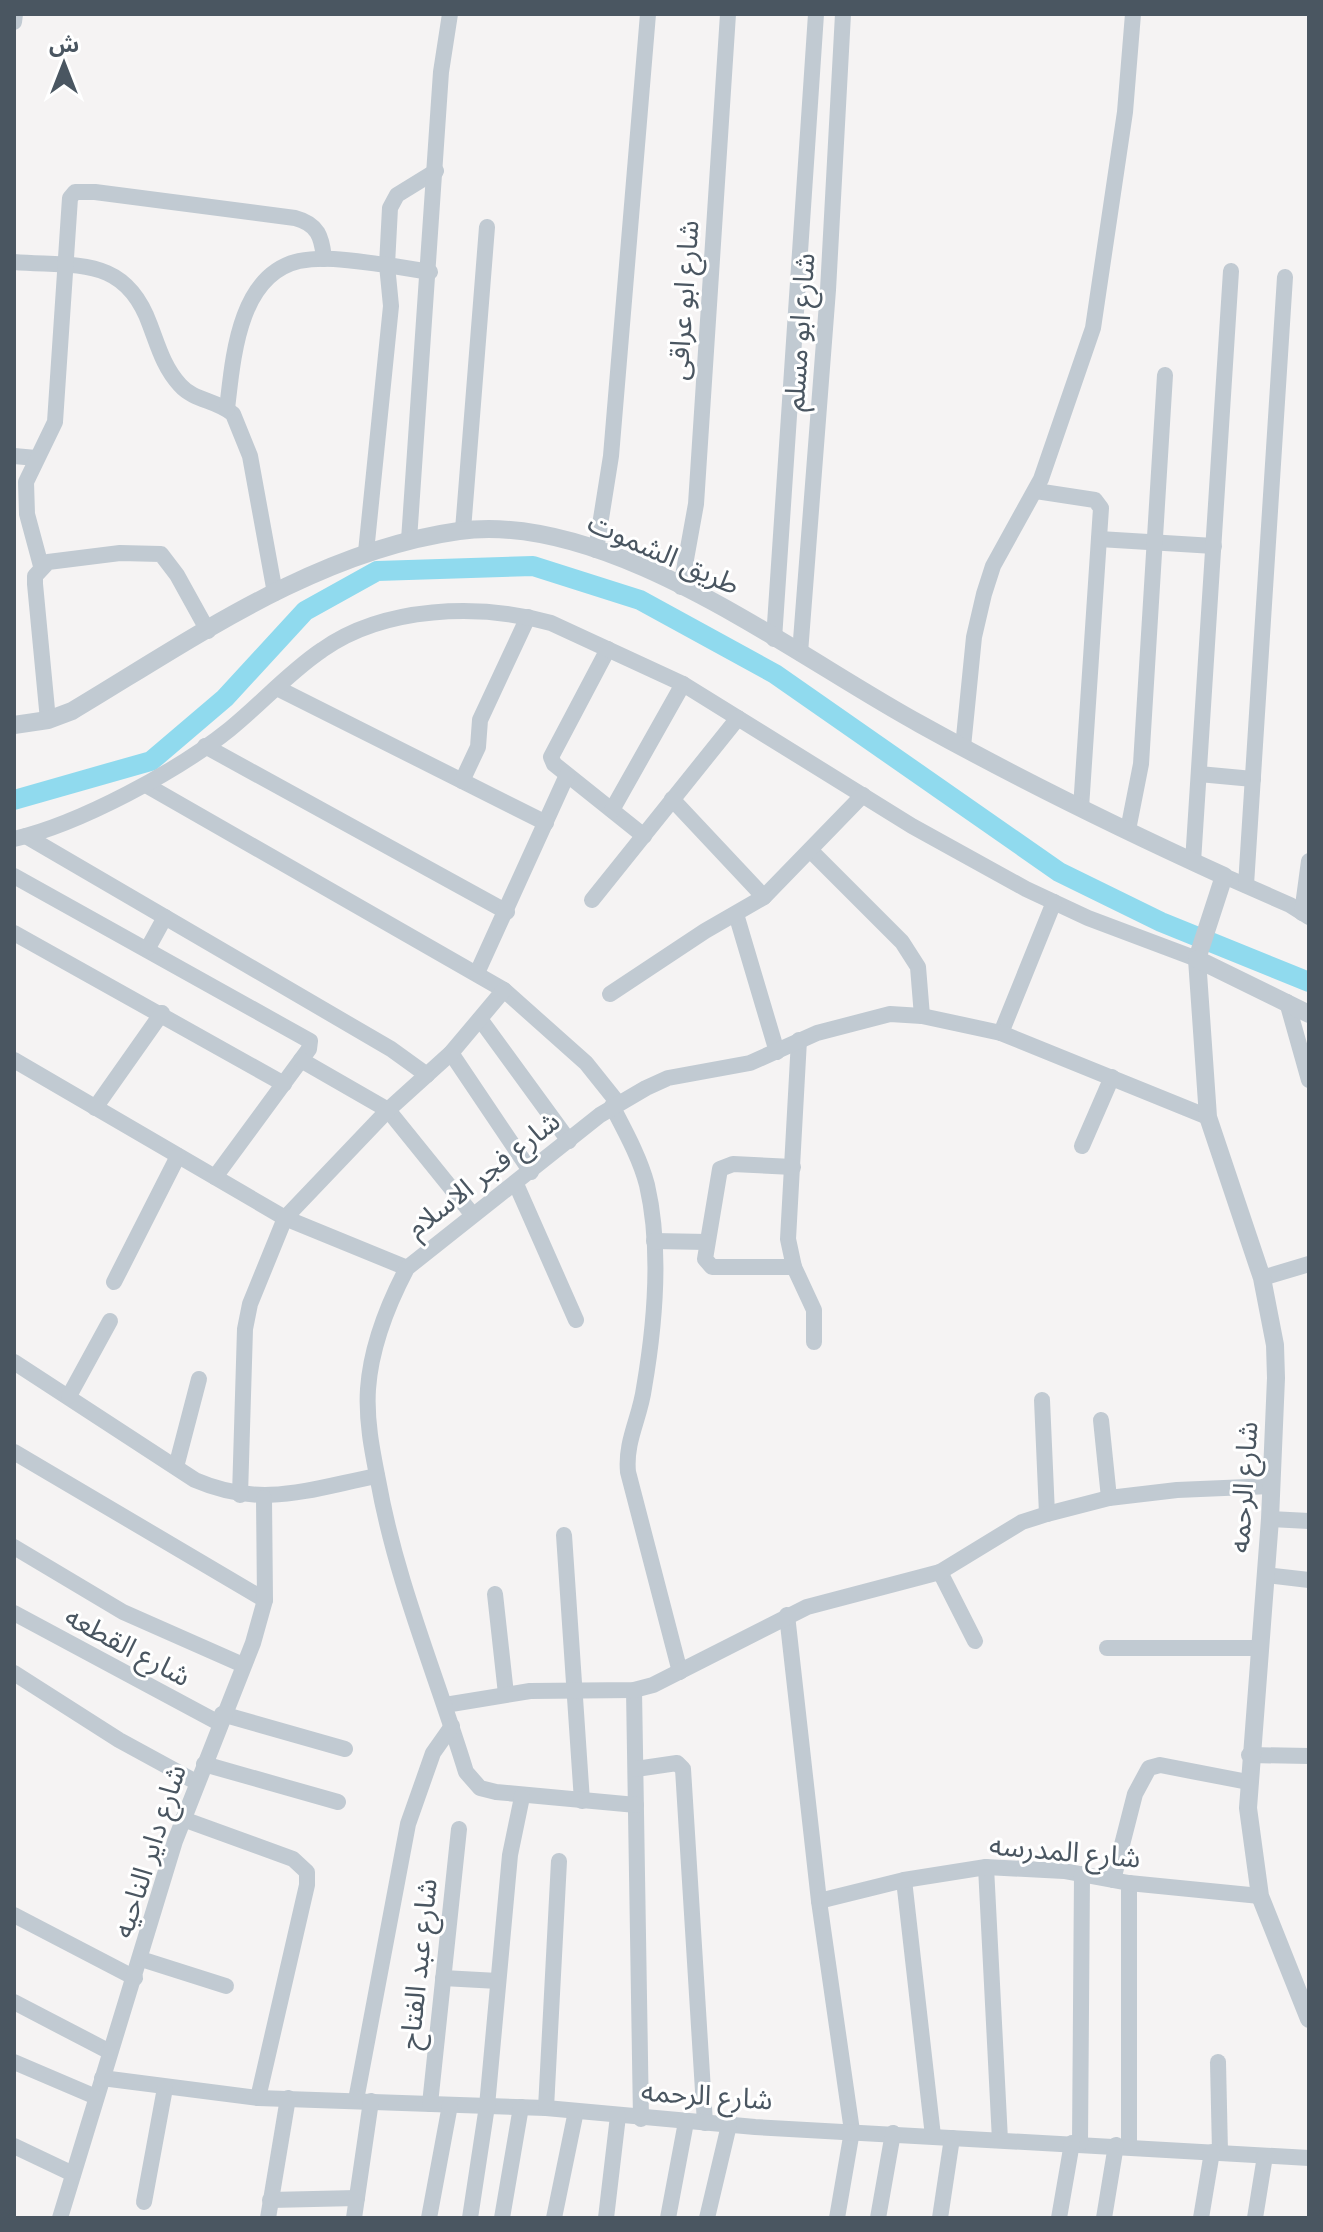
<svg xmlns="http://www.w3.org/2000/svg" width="1323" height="2232" font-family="'Golos Text','Noto Sans Arabic',sans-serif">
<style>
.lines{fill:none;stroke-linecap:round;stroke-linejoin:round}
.canal{stroke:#90daee;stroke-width:20}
.minor{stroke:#c1cad2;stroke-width:16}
.tertiary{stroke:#c1cad2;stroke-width:18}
.labels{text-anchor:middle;stroke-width:6;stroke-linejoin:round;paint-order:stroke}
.street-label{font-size:28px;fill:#4a5661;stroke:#fff}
</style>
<rect width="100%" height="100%" fill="#f5f3f3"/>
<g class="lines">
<!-- canal -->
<path class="canal" d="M14 800 151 761 225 698 305 611 377 571 533 566 640 600 775 674 1059 872 1161 922 1309 982"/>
<!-- minor -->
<g class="minor">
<path d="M14 22 15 14"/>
<path d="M14 262C76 267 125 255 150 325 158 346 164 368 180 385 194 401 217 400 233 414L250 456 275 593"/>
<path d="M430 272 387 265 390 208 397 195 436 171"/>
<path d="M227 409C233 359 238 275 299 261 328 255 359 262 387 265L391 306 366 552"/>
<path d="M14 456 36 458"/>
<path d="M1036 491 1095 500 1101 508 1081 808"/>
<path d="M463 530 487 227"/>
<path d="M1099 539 1214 546"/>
<path d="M409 540 441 72 450 14"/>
<path d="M596 550 611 456 648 14"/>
<path d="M41 566 27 514 26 482 55 422 70 198 75 192H95L295 218C318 224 322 237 324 259"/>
<path d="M681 587 696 504 728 14"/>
<path d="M774 639 816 14"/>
<path d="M608 649 551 757 554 764 644 836"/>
<path d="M800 653 828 290 843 14"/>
<path d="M277 688 546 823"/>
<path d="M48 720 35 584V576L48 562 120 553 161 554 177 575 208 631"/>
<path d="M205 746 507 912"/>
<path d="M963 747 974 637 984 594 993 566 1041 479 1093 328 1125 112 1133 14"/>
<path d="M1199 774 1253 779"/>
<path d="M462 781 478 747 480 720 528 617"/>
<path d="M146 785 504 990 586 1063 618 1103"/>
<path d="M672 799 764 897"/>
<path d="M612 810 683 684"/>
<path d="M1128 830 1141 764 1165 375"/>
<path d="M26 836 391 1049 427 1075"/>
<path d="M14 839C79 824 178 771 230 729 261 704 288 673 322 650 384 606 479 603 551 623L683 684 912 826 1026 889 1088 918 1197 959"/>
<path d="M811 851 902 942 918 967 922 1016"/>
<path d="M1193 862 1231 271"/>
<path d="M14 876 310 1041 309 1049 215 1177"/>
<path d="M1224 876 1290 905 1309 917"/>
<path d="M1246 885 1285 277"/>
<path d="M592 900 738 718"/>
<path d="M1302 913 1309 861"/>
<path d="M736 914 777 1052"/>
<path d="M14 933 284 1084"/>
<path d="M148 948 165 917"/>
<path d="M477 973 567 775"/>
<path d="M610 994 705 931 764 897 863 795"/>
<path d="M1287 1002 1309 1080"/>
<path d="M480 1019 569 1141"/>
<path d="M1001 1033 1054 902"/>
<path d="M799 1040 788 1239 794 1267 814 1310V1342"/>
<path d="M451 1053 531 1172"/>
<path d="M14 1060 285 1218 407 1268"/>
<path d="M301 1060 388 1110 472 1214"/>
<path d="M612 1106C625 1131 640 1158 647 1185 662 1250 655 1324 644 1388 640 1418 625 1441 628 1472L680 1672"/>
<path d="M95 1108 162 1013"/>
<path d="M1082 1146 1112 1077"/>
<path d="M793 1167 733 1164 720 1169 705 1259 712 1267H794"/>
<path d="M516 1184 576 1320"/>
<path d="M654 1241 707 1242"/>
<path d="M1262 1278 1309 1264"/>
<path d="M114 1282 178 1156"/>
<path d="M14 1362 195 1480C262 1509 309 1489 377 1476"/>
<path d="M69 1396 110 1321"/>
<path d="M1042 1400 1047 1514"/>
<path d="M1101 1420 1109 1498"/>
<path d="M14 1452 265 1600"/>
<path d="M176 1467 199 1379"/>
<path d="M240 1495 245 1329 250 1304 285 1218 388 1110 451 1053 504 990"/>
<path d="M1270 1519 1309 1521"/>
<path d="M564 1535 582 1801"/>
<path d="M14 1547 123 1612 243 1665"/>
<path d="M940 1572 975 1641"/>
<path d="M1265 1575 1309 1580"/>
<path d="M495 1594 506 1694"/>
<path d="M14 1613 219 1723"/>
<path d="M787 1615 819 1901 852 2131 837 2218"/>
<path d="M1107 1648H1258"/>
<path d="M14 1673 119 1740 196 1782"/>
<path d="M634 1690 641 2119"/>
<path d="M445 1705 530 1691 634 1690 653 1685 807 1607 940 1572 1022 1522 1047 1514 1109 1498 1177 1490 1271 1486"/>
<path d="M222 1714 345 1749"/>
<path d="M1249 1755 1309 1756"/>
<path d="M204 1764 338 1802"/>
<path d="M636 1769 677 1763 683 1769 705 2123"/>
<path d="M636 1805 496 1792 480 1788 466 1772C436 1674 396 1581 378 1480 372 1450 366 1420 368 1389 371 1346 387 1306 407 1268L600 1115 646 1088 668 1078 750 1063 817 1033 890 1014 922 1016 1001 1033 1208 1117"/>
<path d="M183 1819 293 1859 307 1872V1885L258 2098"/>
<path d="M986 1867 1000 2140"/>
<path d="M904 1880 933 2136"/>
<path d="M1113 1880 1135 1794 1149 1768 1160 1765 1248 1782"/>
<path d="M1129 1883V2145"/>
<path d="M819 1901 904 1880 986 1867 1064 1871 1129 1883 1260 1896"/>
<path d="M14 1915 135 1978"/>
<path d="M141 1959 226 1986"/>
<path d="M443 1978 498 1981"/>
<path d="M14 2002 110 2052"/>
<path d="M14 2062 96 2097"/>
<path d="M1218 2062 1220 2152"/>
<path d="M102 2078 258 2098 546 2108 755 2127 1309 2158"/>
<path d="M356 2100 408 1824 433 1753 452 1726"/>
<path d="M430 2104 459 1829"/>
<path d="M546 2108 559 1861"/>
<path d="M1080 2143 1082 1874"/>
<path d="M14 2146 73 2174"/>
<path d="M270 2200 357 2198"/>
<path d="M144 2202 165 2088"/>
<path d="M60 2218 175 1841 253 1643 265 1600 264 1498"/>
<path d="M268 2218 288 2098"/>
<path d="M354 2218 371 2101"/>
<path d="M429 2218 450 2105"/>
<path d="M470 2218 487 2106 510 1855 522 1797"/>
<path d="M502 2218 521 2107"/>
<path d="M554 2218 576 2111"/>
<path d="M606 2218 618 2116"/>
<path d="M668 2218 686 2122"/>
<path d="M707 2218 729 2125"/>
<path d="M878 2218 893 2133"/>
<path d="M940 2218 952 2138"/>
<path d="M1059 2218 1072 2143"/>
<path d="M1104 2218 1116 2145"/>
<path d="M1201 2218 1212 2152"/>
<path d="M1255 2218 1265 2156"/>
</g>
<!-- tertiary -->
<g class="tertiary">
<path d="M14 725 48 720 72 711C194 638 316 551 459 531 609 510 793 655 920 724 1019 779 1121 829 1224 876L1197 959 1208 1117 1262 1278 1275 1345 1276 1378 1270 1519 1248 1808 1260 1896 1309 2019"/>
<path d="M1197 959 1309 1014"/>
</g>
</g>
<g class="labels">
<!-- street labels -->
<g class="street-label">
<text transform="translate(683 300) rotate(-86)" y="10">شارع ابو عراقى</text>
<text transform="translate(799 332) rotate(-86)" y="10">شارع ابو مسلم</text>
<text transform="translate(664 553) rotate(24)" y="10">طريق الشموت</text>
<text transform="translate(483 1174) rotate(-38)" y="10">شارع فجر الاسلام</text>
<text transform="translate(1243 1487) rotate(-86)" y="10">شارع الرحمه</text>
<text transform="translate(128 1646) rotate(28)" y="10">شارع القطعه</text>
<text transform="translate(149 1851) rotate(-72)" y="10">شارع داير الناحيه</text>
<text transform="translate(1065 1851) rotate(5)" y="10">شارع المدرسه</text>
<text transform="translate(418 1964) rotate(-84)" y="10">شارع عبد الفتاح</text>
<text transform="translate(707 2095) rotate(4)" y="10">شارع الرحمه</text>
</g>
</g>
<!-- border -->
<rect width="1323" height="2232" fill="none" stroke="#4a5661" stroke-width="32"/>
<!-- north arrow -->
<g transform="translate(64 64)" stroke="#ffffff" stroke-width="6" paint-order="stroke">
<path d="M0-6L14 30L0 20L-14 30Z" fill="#4a5661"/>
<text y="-12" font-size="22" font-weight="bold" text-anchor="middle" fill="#4a5661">ش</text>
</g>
</svg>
